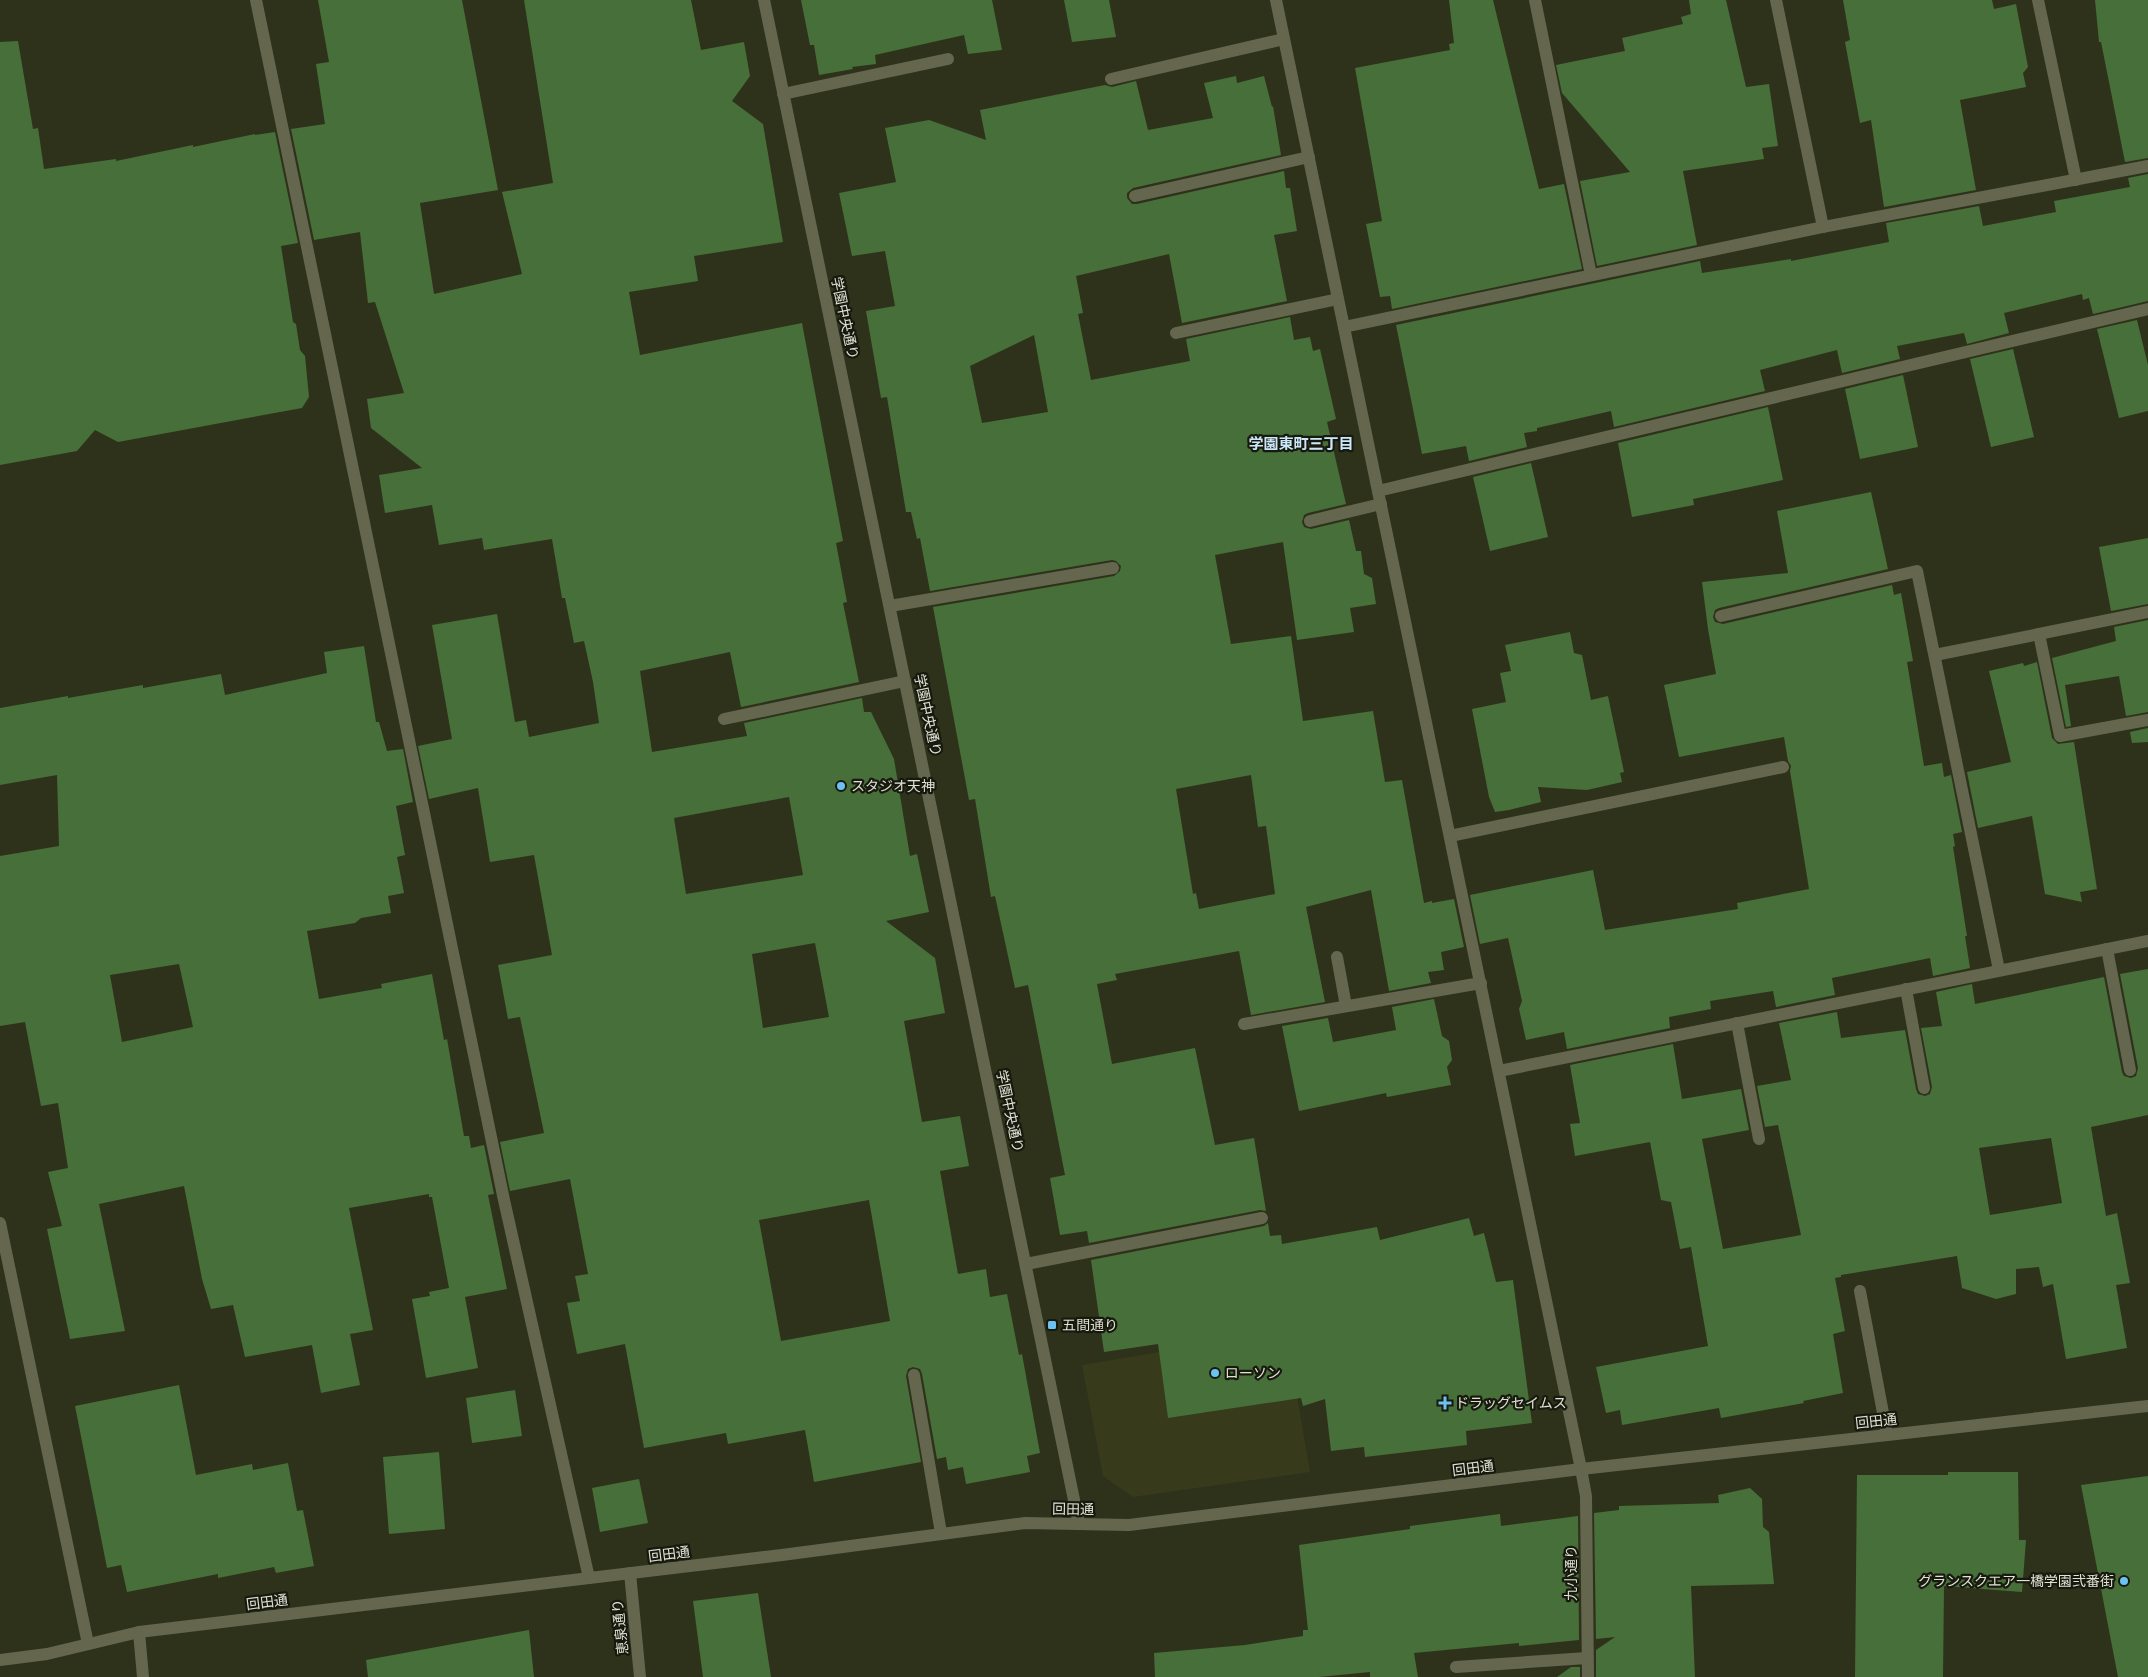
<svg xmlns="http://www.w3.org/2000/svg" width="2148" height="1677" font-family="'Alegreya Sans','Noto Sans JP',sans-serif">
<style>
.built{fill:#373a1b}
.building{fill:#476f39;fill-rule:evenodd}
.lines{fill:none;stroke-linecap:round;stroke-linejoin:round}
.lane{stroke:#64674e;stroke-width:12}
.street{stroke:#64674e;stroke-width:12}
.secondary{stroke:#64674e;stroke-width:12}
.poi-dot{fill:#6cc3f2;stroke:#17190e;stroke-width:2}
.labels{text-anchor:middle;stroke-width:4.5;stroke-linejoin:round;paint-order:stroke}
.street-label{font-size:14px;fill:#dfe1d3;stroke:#17190e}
.poi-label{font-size:14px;fill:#dfe1d3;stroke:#17190e;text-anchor:start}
.neighbourhood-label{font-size:15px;font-weight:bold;fill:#cae8fa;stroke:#17190e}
</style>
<rect width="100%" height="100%" fill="#2f321b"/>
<!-- built -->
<path class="built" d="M1286 1331 1310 1472 1133 1497 1103 1476 1082 1365Z"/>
<!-- building -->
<g class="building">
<path d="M318 0H462L498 190 420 203 434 294 522 274 502 192 553 183 524 0H691L701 50 744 42 750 76 732 101 763 124 783 242 694 256 698 281 629 292 640 355 802 323 843 541 836 543 847 602 843 603 859 682 741 707 730 652 640 671 652 752 747 736 744 723 862 698 864 712H871L894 759 910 856 917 854 929 912 886 921 935 958 945 1013 904 1021 922 1122 960 1116 969 1166 940 1171 958 1274 986 1269 990 1297 1007 1294 1019 1355 1022 1354 1040 1453 1027 1456 1030 1472 966 1484 963 1467 948 1470 946 1457 937 1459 922 1374 920 1369 913 1367 908 1369 906 1376 921 1462 814 1482 805 1430 728 1444 726 1433 644 1448 625 1344 577 1354 567 1303 580 1301 575 1276 588 1274 570 1179 510 1191 500 1142 544 1133 520 1017 508 1019 498 965 552 955 534 855 490 862 478 788 429 799 418 746 452 739 432 625 497 614 515 722 526 720 529 737 599 723 593 682 584 641 574 643 565 598H562L552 539 484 550 482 538 439 545 432 505 385 513 379 475 422 468 371 428 367 399 404 393 375 302 368 303 360 232 314 240 291 129 325 124 316 64 329 62ZM789 797 803 875 686 894 674 818ZM815 943 829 1017 763 1028 752 954ZM869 1200 890 1321 781 1341 759 1220Z"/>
<path d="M801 0H992L1002 50 968 54 964 35 875 55 876 64 852 67 853 69 819 75 814 45H810Z"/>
<path d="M1064 0H1109L1116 37 1072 42Z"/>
<path d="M1449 0H1493L1539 189 1564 184 1582 269 1392 309 1390 296 1380 297 1366 224 1382 221 1355 68 1450 50 1449 44 1454 43Z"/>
<path d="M1689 0H1726L1746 87 1769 84 1778 146 1762 148 1764 159 1683 171 1697 245 1597 266 1580 181 1630 172 1562 93 1556 65 1625 51 1622 38 1683 24 1681 17 1691 14Z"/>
<path d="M1843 0H1992L1994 9 2016 4 2028 67 2023 73 2026 87 1960 100 1976 190 1884 207 1871 120 1860 123 1845 42 1850 40Z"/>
<path d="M2095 0H2148V158L2125 162 2101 42H2099Z"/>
<path d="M18 41 33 129 38 128 44 169 116 159V161L193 145V147L255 134V135L275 132 298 243 281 246 293 322 296 324 300 350 305 356 309 397 302 408 118 442 95 430 77 451 0 465V42Z"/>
<path d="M1236 76 1237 83 1264 76 1272 107 1273 106 1281 155 1133 188 1127 193V198L1132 204H1137L1284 171 1286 188H1290L1297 231 1274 235 1287 301 1182 323 1169 254 1076 276 1083 313 1078 314 1091 380 1190 361 1186 339 1290 317 1294 340 1310 337 1313 351 1320 349 1336 419 1327 422 1346 504 1308 513 1304 515 1302 522 1304 527 1311 529 1349 520 1356 551H1361L1364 574 1372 578 1376 604 1350 608 1354 632 1297 640 1283 542 1215 555 1231 644 1291 636 1303 721 1373 711 1385 782 1402 780 1424 903 1432 901V903L1454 899 1464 947 1441 952 1444 970 1428 972 1431 983 1389 991 1371 890 1306 907 1325 1002 1251 1015 1239 951 1115 974 1117 980 1097 984 1112 1064 1195 1048 1215 1145 1254 1138 1266 1211 1260 1210 1089 1243 1087 1231 1060 1235 1050 1178 1065 1175 1028 985 1015 988 995 896 991 897 975 799 969 800 933 607 1114 576 1120 571 1121 566 1116 561 1112 560 930 591 920 538 917 539 911 512H906L887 397 881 398 866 311 895 306 885 251 852 256 839 193 896 182 885 128 929 120 986 140 980 110 1105 85 1112 87 1136 81 1148 130 1213 118 1204 83ZM1034 335 1048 412 982 423 970 366ZM1251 775 1258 827 1266 826 1275 894 1199 909 1196 893 1193 894 1176 789Z"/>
<path d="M2148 174V301L2093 314 2089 298 2083 300 2082 294 2004 313 2009 333 1967 344 1964 333 1897 346 1900 359 1842 373 1837 350 1760 370 1765 391 1614 427 1611 411 1537 428V431L1524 433 1527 447 1469 461 1466 446 1422 454 1396 325 1700 261 1702 273 1791 259V261L1889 242 1886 223 1979 206 1983 226 2056 212 2054 201 2130 187 2128 178Z"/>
<path d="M2137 320 2148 365V411L2119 418 2097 329Z"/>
<path d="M2013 349 2034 437 1991 447 1970 359Z"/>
<path d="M1903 375 1918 447 1860 459 1845 389Z"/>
<path d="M1768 407 1783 480 1693 499 1694 505 1632 517 1618 443Z"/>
<path d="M1531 463 1548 537 1490 551 1473 477Z"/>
<path d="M1871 492 1888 569 1719 608 1715 610 1713 617 1715 622 1723 624 1892 585 1894 595 1901 593 1913 661 1907 662 1924 766 1942 763 1944 777 1951 775 1962 832 1953 834 1955 846 1953 847 1967 936H1965L1970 968 1933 976 1930 958 1832 978 1835 995 1776 1007 1773 991 1710 1001 1711 1009 1669 1017 1670 1028 1567 1049 1564 1032 1526 1040 1519 1009 1522 1001 1508 938 1480 944 1470 895 1593 870 1605 930 1738 909 1737 903 1809 889 1790 771 1791 766 1788 761 1784 737 1679 757 1664 685 1716 674 1708 629 1702 582 1788 573 1777 511Z"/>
<path d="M2148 538V604L2111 611 2099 547Z"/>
<path d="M2148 620V712L2126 716 2119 676 2065 685 2071 726 2066 727 2052 658 2116 641 2114 627Z"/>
<path d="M1570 632 1574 653 1582 655 1591 700 1608 696 1624 772 1620 773 1622 782 1587 790 1538 787 1541 802 1509 810 1495 812 1489 797 1472 709 1506 702 1500 673 1511 671 1505 645Z"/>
<path d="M364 646 376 722H379L387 751 403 749 413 802 396 806 405 855 397 857 404 893 388 896 391 913 361 918 355 923 307 931 319 999 382 988 381 984 432 974 444 1040 447 1039 464 1136H469L471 1148 484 1145 494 1194 488 1195 507 1289 465 1297 478 1368 426 1378 412 1299 430 1296 429 1292 449 1288 432 1197H429V1194L349 1208 373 1330 350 1334 360 1385 321 1393 312 1345 245 1357 233 1305 211 1309 202 1279 184 1186 99 1204 125 1331 70 1339 47 1229 62 1226 48 1172 68 1168 58 1103 41 1106 25 1022 0 1026V856L59 846 57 775 0 785V708L68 696V698L143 685V688L221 674 225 695 327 673 324 652ZM179 964 193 1027 122 1042 110 975Z"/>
<path d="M2037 662 2052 738 2058 744 2074 742 2097 889 2080 892 2082 902 2045 894 2032 816 1978 828 1967 772 2011 762 1989 671 2023 663 2024 666Z"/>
<path d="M2148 728V742L2132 743 2130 732Z"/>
<path d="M2148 969V1115L2091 1127 2106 1216 2117 1213 2130 1283 2116 1285 2127 1348 2066 1359 2053 1284 2043 1287 2039 1267 2016 1269V1294L1996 1299 1962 1288 1957 1256 1841 1275V1277L1835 1278 1845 1331 1833 1334 1843 1393 1803 1401 1804 1403 1721 1418 1719 1408 1622 1425 1620 1410 1606 1413 1596 1367 1708 1346 1691 1247 1680 1249 1671 1202 1661 1200 1650 1142 1575 1156 1570 1124 1580 1123 1570 1065 1673 1044 1682 1099 1741 1089 1749 1130 1702 1139 1723 1249 1801 1235 1778 1125 1765 1127 1757 1086 1791 1080 1779 1023 1837 1012 1841 1038 1905 1030 1916 1089 1918 1094 1925 1096 1930 1094 1932 1087 1921 1028 1942 1026 1936 992 1972 984 1975 1004 2104 977 2122 1072 2124 1076 2131 1078 2136 1076 2138 1068 2120 974ZM2051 1138 2062 1203 1990 1215 1979 1148Z"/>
<path d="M1434 999 1442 1036 1449 1041 1452 1060 1447 1067 1451 1085 1387 1097 1386 1093 1299 1111 1282 1026 1328 1018 1333 1042 1396 1030 1392 1007Z"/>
<path d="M1469 1218 1474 1236 1484 1233 1496 1282 1513 1280 1532 1423 1466 1431 1467 1445 1365 1457 1364 1447 1331 1451 1325 1399 1303 1406 1301 1398 1168 1418 1158 1344 1104 1352 1091 1260 1264 1226 1268 1223 1270 1236 1281 1235 1282 1244 1377 1227 1380 1240Z"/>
<path d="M179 1385 196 1475 252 1464 253 1470 288 1463 297 1511 303 1510 314 1566 276 1573 274 1567 218 1578V1574L127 1592 121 1565 107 1568 75 1406Z"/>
<path d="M515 1390 522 1436 472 1443 466 1398Z"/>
<path d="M439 1452 445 1529 389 1534 383 1457Z"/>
<path d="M1948 1472H2018L2019 1540H2026L2022 1592 1944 1586 1943 1677H1855L1857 1475H1948Z"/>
<path d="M2148 1476V1677H2118L2081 1485Z"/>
<path d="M639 1479 648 1523 600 1532 592 1488Z"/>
<path d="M1750 1488 1762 1499 1763 1527 1769 1532 1774 1584 1691 1586 1695 1677H1596V1650L1615 1637 1596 1639 1594 1513 1619 1510V1506L1719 1503 1718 1495Z"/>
<path d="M1500 1514 1501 1526 1578 1516 1579 1640 1519 1646V1643L1414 1653 1418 1677H1370V1672L1319 1677H1155L1154 1653 1245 1645 1303 1636V1630H1308L1299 1545 1410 1529V1526Z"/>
<path d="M758 1593 771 1677H703L693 1601Z"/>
<path d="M529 1630 534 1677H368L366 1660Z"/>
<path d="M1571 1667H1580V1677H1557Z"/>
</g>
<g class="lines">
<!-- lane -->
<g class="lane">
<path d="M2038 0 2076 180"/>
<path d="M1111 79 1284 39"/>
<path d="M783 94 948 59"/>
<path d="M1135 196 1309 157"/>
<path d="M1176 333 1338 299"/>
<path d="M1378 491 2148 309"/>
<path d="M1310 521 1381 504"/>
<path d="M890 606 1113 568"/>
<path d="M2039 634 2060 736 2148 720"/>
<path d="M724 719 905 681"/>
<path d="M1450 836 1783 767"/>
<path d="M2107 949 2130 1070"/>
<path d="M1337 957 1346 1006"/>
<path d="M1906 989 1924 1088"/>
<path d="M1737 1023 1759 1139"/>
<path d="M1244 1024 1481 983"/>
<path d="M1026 1264 1262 1218"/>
<path d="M1860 1291 1887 1434"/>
<path d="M914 1375 941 1533"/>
<path d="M1456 1667 1587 1658"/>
</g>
<!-- street -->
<g class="street">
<path d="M256 0 504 1200 589 1578"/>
<path d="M1276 0 1581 1469 1586 1496 1588 1677"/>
<path d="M1535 0 1591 275"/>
<path d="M1776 0 1823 227"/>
<path d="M1344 327 1823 227 2148 166"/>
<path d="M1721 616 1917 571 1999 970"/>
<path d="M1935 655 2148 612"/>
<path d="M1499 1071 2148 941"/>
<path d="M0 1223 88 1644"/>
<path d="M630 1573 640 1677"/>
<path d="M139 1632 143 1677"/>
</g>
<!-- secondary -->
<g class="secondary">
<path d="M764 0 1079 1524"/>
<path d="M0 1660 47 1654 139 1632 782 1555 1025 1523 1129 1525 1581 1469 2148 1406"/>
</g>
</g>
<!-- markers -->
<g class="poi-dot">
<circle cx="841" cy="786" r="5"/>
<rect x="1047" y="1320" width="10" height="10" rx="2.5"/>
<circle cx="1215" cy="1373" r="5"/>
<path d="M1442.5 1395.5h5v5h5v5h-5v5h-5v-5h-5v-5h5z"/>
<circle cx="2124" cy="1581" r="5"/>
</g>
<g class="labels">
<!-- street labels -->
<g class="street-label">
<text transform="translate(845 318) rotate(78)" y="5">学園中央通り</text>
<text transform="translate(928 715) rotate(78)" y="5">学園中央通り</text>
<text transform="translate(1010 1111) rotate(78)" y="5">学園中央通り</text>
<text transform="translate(1876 1421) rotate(-6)" y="5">回田通</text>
<text transform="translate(1473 1468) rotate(-7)" y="5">回田通</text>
<text transform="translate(1073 1509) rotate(1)" y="5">回田通</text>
<text transform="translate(669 1554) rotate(-7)" y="5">回田通</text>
<text transform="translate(1571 1573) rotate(-90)" y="5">九小通り</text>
<text transform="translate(267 1602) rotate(-7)" y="5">回田通</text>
<text transform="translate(620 1627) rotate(-96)" y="5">恵泉通り</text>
</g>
<!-- poi labels -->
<g class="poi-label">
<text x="851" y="791">スタジオ天神</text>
<text x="1062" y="1330">五間通り</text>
<text x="1225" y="1378">ローソン</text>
<text x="1455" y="1408">ドラッグセイムス</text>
<text x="2114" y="1586" text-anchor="end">グランスクエア一橋学園弐番街</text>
</g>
<!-- neighbourhood labels -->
<g class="neighbourhood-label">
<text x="1301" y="449">学園東町三丁目</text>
</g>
</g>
</svg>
